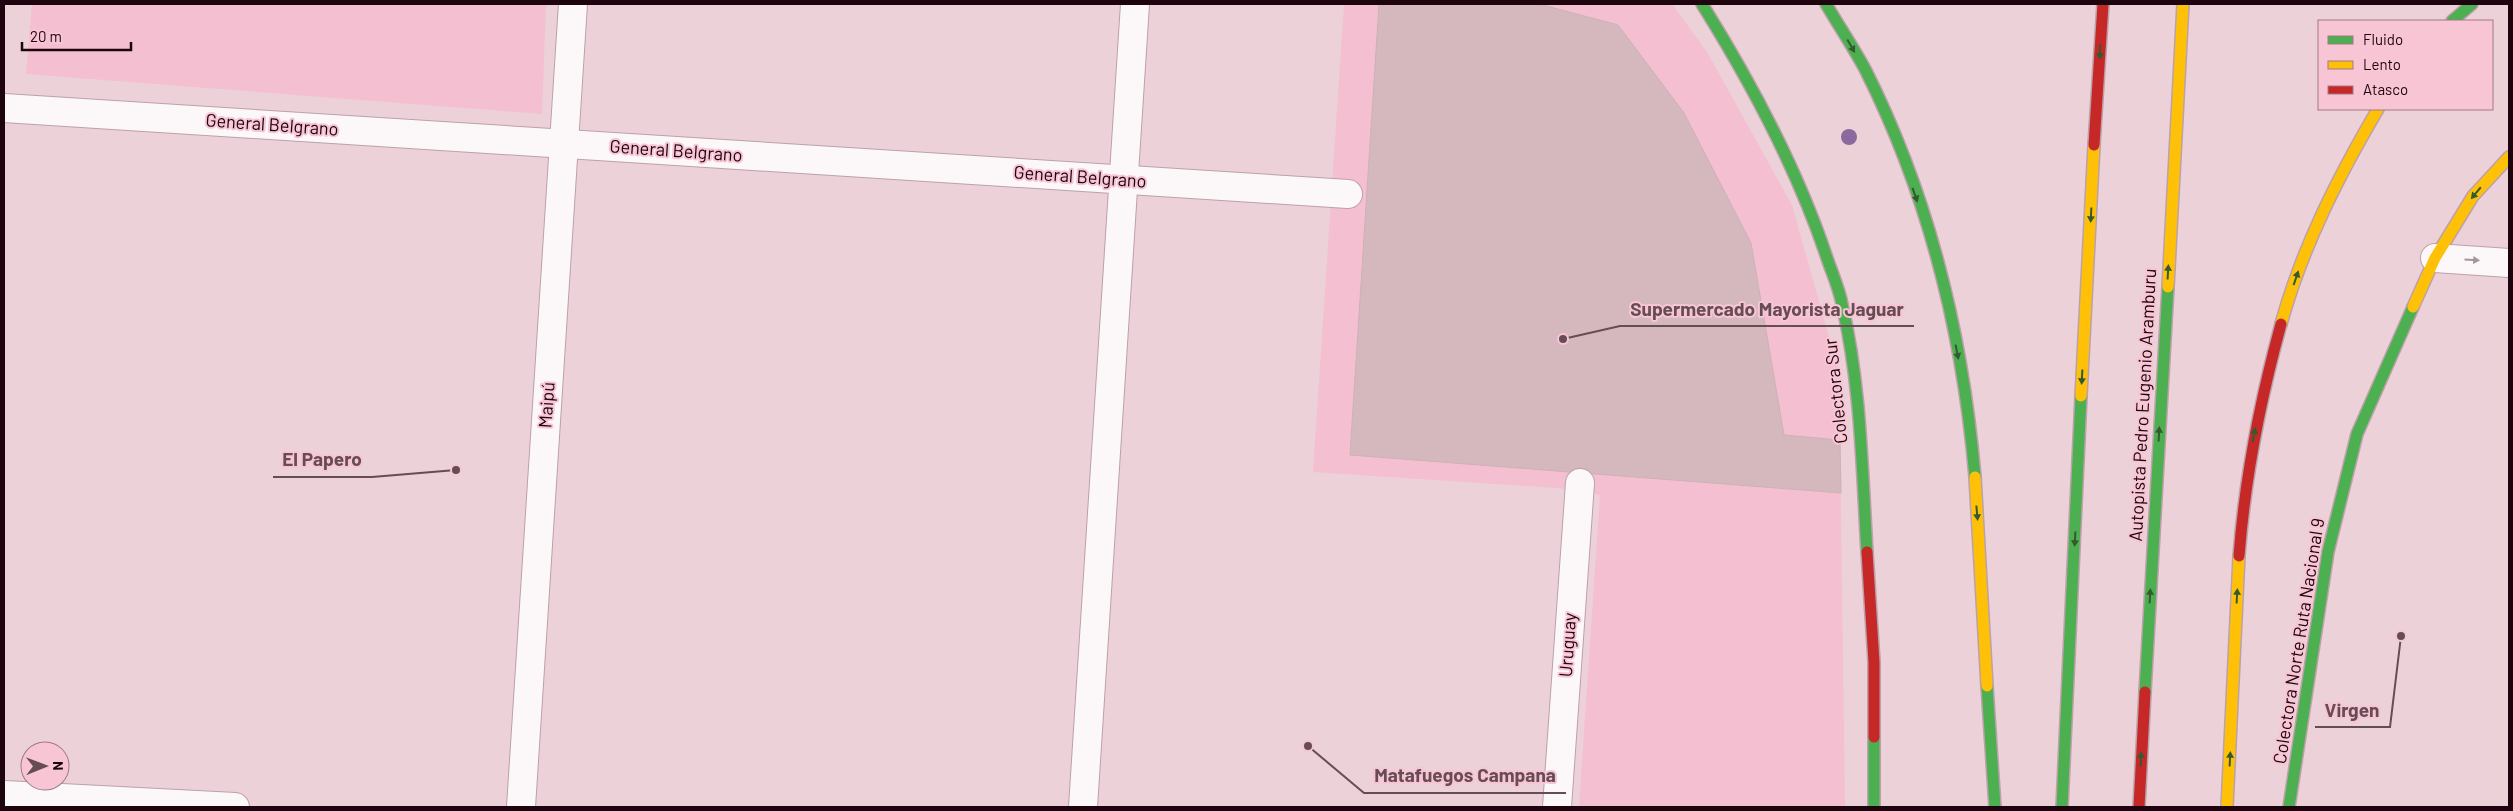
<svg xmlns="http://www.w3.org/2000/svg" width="2513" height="811" font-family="Barlow,sans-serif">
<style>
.built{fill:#f4bfd0}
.building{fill:#d5b8bd;stroke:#cdb1b5}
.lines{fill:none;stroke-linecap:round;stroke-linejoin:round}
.street-casing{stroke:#bca1aa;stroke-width:30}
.fast-casing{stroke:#bca1aa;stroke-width:14}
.slow-casing{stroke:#bca1aa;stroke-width:14}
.jam-casing{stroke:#bca1aa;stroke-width:14}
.street{stroke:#fcf8f9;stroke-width:28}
.fast{stroke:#4caf50;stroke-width:11}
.slow{stroke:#ffc107;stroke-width:11}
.jam{stroke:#c62828;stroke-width:11}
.tree{fill:#8b699d}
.oneway{fill:#355a2f}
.oneway2{fill:#a3969b}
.labels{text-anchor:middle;stroke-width:4;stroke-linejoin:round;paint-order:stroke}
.street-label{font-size:18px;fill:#1e040e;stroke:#f8c5d5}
.leader{fill:none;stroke:#664c55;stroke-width:2}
.callout-dot{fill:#664c55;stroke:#f8c5d5;stroke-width:2}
.callout-label{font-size:19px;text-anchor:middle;font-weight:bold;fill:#664c55;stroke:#f8c5d5;stroke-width:4;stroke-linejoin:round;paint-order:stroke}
</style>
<rect width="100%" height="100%" fill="#ecd1d9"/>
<!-- built -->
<g class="built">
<path d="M32 4H546L542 114 26 74Z"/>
<path d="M1344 4H1672L1707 52 1792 205 1839 373 1845 807H1579L1600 495 1558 488 1313 472Z"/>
</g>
<!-- building -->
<path class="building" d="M1379 4H1539L1618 25 1684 113 1751 243 1784 435 1840 440 1841 493 1350 455Z"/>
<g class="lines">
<defs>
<g id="street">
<path d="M4 108 1348 194"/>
<path d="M2435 258 2509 263"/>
<path d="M4 795 235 807"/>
<path d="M521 807 573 4"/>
<path d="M1083 807 1135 4"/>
<path d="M1557 807 1580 483"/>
</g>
<g id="fast">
<path d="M1702 4C1752 84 1797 168 1827 258 1832 273 1839 288 1842 304 1861 385 1862 469 1867 552"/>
<path d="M1826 4C1839 26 1853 47 1865 69 1929 196 1963 337 1975 477"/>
<path d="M2452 21 2472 4"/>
<path d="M1987 686 1995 807"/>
<path d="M2145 692 2168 287"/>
<path d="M1874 737V807"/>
<path d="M2062 807 2081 396"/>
<path d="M2289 807 2328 552 2357 434 2413 307"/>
</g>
<g id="slow">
<path d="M2168 287 2183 4"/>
<path d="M2413 307 2435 258 2473 196 2509 157"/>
<path d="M2281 324C2302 248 2338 177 2378 109"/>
<path d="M2081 396 2094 145"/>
<path d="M1975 477 1987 686"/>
<path d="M2227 807 2239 556"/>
</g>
<g id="jam">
<path d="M2094 145 2103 4"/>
<path d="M1867 552 1874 662V737"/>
<path d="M2239 556C2245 477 2260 401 2281 324"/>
<path d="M2139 807 2145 692"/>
</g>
</defs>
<!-- street casing -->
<use href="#street" class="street-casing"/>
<!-- fast casing -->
<use href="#fast" class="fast-casing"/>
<!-- slow casing -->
<use href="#slow" class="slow-casing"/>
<!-- jam casing -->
<use href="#jam" class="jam-casing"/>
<!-- street -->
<use href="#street" class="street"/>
<!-- fast -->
<use href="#fast" class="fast"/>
<!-- slow -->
<use href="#slow" class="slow"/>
<!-- jam -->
<use href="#jam" class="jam"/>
</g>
<!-- trees -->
<circle class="tree" cx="1849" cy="137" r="8"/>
<!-- one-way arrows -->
<defs><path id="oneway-solid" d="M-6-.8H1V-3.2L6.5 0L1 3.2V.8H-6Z" transform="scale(1.25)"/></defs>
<g class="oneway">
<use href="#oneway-solid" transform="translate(1851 46) rotate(60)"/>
<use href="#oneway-solid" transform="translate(2100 52) rotate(93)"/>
<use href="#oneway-solid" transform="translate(2476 193) rotate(130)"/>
<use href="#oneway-solid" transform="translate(1915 195) rotate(70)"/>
<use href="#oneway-solid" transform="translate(2091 215) rotate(93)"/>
<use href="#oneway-solid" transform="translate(2168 272) rotate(-87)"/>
<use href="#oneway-solid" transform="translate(2296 278) rotate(-71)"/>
<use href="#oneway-solid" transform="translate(1957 352) rotate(79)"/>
<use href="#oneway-solid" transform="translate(2082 377) rotate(93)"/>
<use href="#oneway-solid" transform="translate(2159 434) rotate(-87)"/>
<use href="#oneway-solid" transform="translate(2254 435) rotate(-79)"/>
<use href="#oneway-solid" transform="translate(1977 513) rotate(85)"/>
<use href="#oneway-solid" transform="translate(2075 539) rotate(93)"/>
<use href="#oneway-solid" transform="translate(2150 596) rotate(-87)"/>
<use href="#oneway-solid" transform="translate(2237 596) rotate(-87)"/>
<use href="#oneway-solid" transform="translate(2141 759) rotate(-87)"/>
<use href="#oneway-solid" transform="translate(2230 759) rotate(-87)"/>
</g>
<use class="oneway2" href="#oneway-solid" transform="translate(2472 260) rotate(4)"/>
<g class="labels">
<!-- street labels -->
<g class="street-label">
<text transform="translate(272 125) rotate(4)" y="6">General Belgrano</text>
<text transform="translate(676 151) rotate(4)" y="6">General Belgrano</text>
<text transform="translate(1080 177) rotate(4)" y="6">General Belgrano</text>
<text transform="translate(1836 391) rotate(-96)" y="6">Colectora Sur</text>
<text transform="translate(547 405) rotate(-86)" y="6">Maipú</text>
<text transform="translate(2143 405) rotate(-87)" y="6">Autopista Pedro Eugenio Aramburu</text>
<text transform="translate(2299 641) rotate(-81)" y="6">Colectora Norte Ruta Nacional 9</text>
<text transform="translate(1568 645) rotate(-86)" y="6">Uruguay</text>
</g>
</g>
<!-- callouts -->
<path class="leader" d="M1563 339L1620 326H1914M456 470L372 477H273M2401 636L2390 727H2315M1308 746L1364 793H1566"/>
<g class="callout-dot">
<circle cx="1563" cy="339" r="5"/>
<circle cx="456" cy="470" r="5"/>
<circle cx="2401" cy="636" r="5"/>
<circle cx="1308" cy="746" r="5"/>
</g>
<g class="callout-label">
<text x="1767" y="316">Supermercado Mayorista Jaguar</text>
<text x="322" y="466">El Papero</text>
<text x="2352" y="717">Virgen</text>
<text x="1465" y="782">Matafuegos Campana</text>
</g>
<!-- border -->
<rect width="2513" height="811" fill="none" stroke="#1e040e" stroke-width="10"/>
<!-- legend -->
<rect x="2318" y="20" width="175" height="90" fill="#f8c5d5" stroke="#a17885"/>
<rect x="2328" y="36" width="25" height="8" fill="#4caf50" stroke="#a17885"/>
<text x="2363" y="45" font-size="15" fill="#1e040e">Fluido</text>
<rect x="2328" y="61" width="25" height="8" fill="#ffc107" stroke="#a17885"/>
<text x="2363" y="70" font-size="15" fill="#1e040e">Lento</text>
<rect x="2328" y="86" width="25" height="8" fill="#c62828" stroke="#a17885"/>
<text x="2363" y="95" font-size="15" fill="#1e040e">Atasco</text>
<!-- north arrow -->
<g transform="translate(45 766) rotate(89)"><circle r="24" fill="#f8c5d5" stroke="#a17885"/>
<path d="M0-4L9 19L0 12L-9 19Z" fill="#664c55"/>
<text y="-8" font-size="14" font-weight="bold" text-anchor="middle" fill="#1e040e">N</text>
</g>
<!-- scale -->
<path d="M22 42v8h109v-8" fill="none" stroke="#1e040e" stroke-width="2.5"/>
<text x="30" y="42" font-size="15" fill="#1e040e" stroke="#f8c5d5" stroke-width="4" paint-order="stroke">20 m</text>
</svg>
